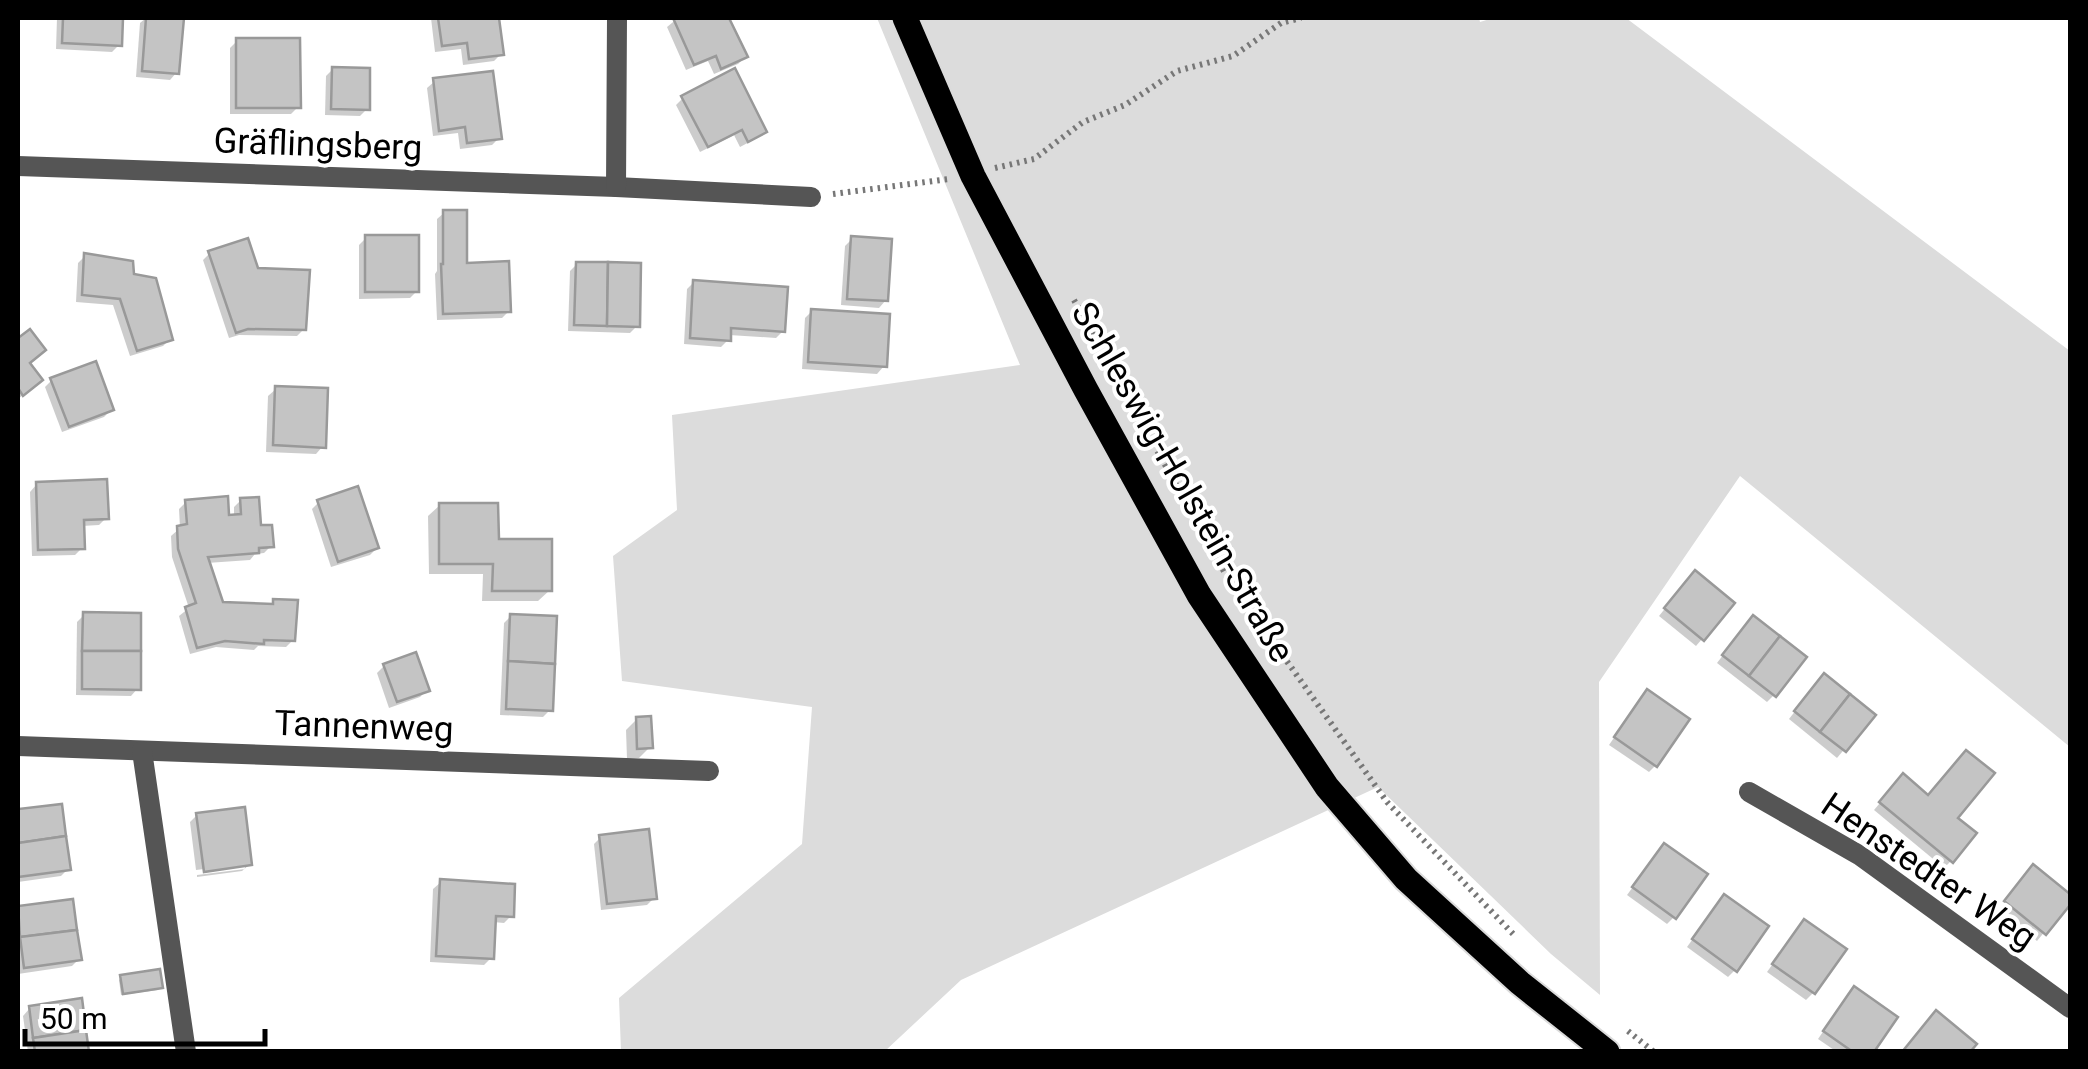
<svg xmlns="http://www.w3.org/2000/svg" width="2088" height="1069" font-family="Roboto,sans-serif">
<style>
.green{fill:#dcdcdc}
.shadow{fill:#0003}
.building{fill:#c4c4c4;stroke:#999;stroke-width:2.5}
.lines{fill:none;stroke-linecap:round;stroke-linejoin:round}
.primary-casing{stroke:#dbdbdb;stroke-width:29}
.path{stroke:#777;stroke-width:6;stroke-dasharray:2.5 5;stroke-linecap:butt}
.street{stroke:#555;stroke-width:20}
.primary{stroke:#000;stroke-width:25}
.labels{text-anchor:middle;stroke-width:8;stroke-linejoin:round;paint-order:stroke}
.street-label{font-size:35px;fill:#000;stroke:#fff}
</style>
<rect width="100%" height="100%" fill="#fff"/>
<!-- green -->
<path class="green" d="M877 18H1479L1480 22 1493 18H1626L2070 351V747L1740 476 1599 682 1600 995 1551 954 1378 787 961 980 885 1051H621L619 998 802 844 812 707 622 681 613 556 677 510 672 415 1020 365Z"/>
<!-- shadow -->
<g class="shadow">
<path d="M57 18H121L119 45 112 52 56 49Z"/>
<path d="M146 18 181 19 177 72 170 80 136 77 140 23Z"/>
<path d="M431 18H497L501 54 494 61 463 65 461 49 435 52Z"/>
<path d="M678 18H726L745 57 738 64 714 74 708 61 686 70 667 27Z"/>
<path d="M237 41 298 107 291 114H230V48Z"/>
<path d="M333 69 367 109 360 116 325 115 326 76Z"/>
<path d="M435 81 499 138 492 145 460 149 458 133 433 136 427 88Z"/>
<path d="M683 98 764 131 757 138 740 147 734 135 700 152 676 105Z"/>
<path d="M445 212 464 265 509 311 502 318 437 320 435 274 437 271V219Z"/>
<path d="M366 238 417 291 410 298 359 299V245Z"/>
<path d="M852 239 886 300 879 308 841 305 845 246Z"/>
<path d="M210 253 256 271 304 329 297 336 239 335 229 338 203 260Z"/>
<path d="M85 256 170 339 163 346 130 356 113 305 76 302 78 263Z"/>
<path d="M577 264 637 326 630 333 568 331 570 271Z"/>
<path d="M694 282 783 331 776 338 729 335 728 340 721 347 684 344 687 289Z"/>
<path d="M812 311 884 366 877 374 802 369 805 318Z"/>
<path d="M30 332 27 364 33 387 18 399V341Z"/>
<path d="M52 380 111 410 104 417 62 432 45 387Z"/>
<path d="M276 389 323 446 316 454 266 452 268 396Z"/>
<path d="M37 484 106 518 99 525 82 526V548L75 555 32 556 30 492Z"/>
<path d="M241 500 271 546 264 553 255 554 250 560 207 563 221 604 269 606 274 601 293 640 286 647 258 646 254 650 216 647 190 654 179 616 189 608 172 557 171 536 180 528 179 509 186 502 227 517H234V507Z"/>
<path d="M319 502 377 548 370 555 331 567 312 509Z"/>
<path d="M440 505 496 542 550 590 538 601H482L483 574H429L428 516Z"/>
<path d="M1688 580 1702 639 1696 646 1659 616Z"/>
<path d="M84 615 138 688 131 696 76 695 77 622Z"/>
<path d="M511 616 550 710 543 717 500 715 504 623Z"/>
<path d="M1746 625 1774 695 1767 702 1717 663Z"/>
<path d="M384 666 427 690 420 697 389 708 377 673Z"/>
<path d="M1817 683 1873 715 1837 758 1789 719Z"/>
<path d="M1640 700 1656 765 1649 772 1609 745Z"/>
<path d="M637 719 650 747 639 758 627 759 626 730Z"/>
<path d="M1896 784 1951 861 1944 868 1874 810Z"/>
<path d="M60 806 68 869 61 876 18 882V812Z"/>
<path d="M197 815 250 864 242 871 197 877V875L245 869V864L196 870 190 822Z"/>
<path d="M601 837 654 898 647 905 601 910 594 844Z"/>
<path d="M1658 853 1674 917 1667 924 1627 895Z"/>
<path d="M2033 868 2070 897V901L2037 941 1999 910Z"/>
<path d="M441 882 511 916 504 923 493 922 491 958 484 965 430 962 433 889Z"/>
<path d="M71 902 79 959 72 966 18 974V909Z"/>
<path d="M1718 904 1735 970 1728 977 1687 947Z"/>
<path d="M1797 930 1813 993 1806 1000 1767 972Z"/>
<path d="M122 977 161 987 158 990 121 995 119 980Z"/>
<path d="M1847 997 1871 1052H1837L1818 1039Z"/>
<path d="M30 1008 87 1052H28L23 1016Z"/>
</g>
<!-- building -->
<g class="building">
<path d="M63 18H123L122 46 62 43Z"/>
<path d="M146 18H184L179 74 142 71Z"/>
<path d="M438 18H499L504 55 469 59 467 43 442 46Z"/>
<path d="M673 18H729L748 57 721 69 716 56 694 65Z"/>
<path d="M236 38H300L301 108H236Z"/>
<path d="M332 67 370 68V110L331 109Z"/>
<path d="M735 68 767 132 748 142 742 130 708 147 681 96Z"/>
<path d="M493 71 502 139 467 143 465 127 439 131 433 78Z"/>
<path d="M443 210H467V263L509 261 511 312 443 314 441 264H443Z"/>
<rect x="365" y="235" width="54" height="57"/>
<path d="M851 236 892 239 888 301 847 299Z"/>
<path d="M248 238 258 268 310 270 306 330 248 329 236 333 208 251Z"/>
<path d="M84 253 133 261 134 274 156 278 173 340 137 351 120 299 82 295Z"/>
<path d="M576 262H608L607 326 574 325Z"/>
<path d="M608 262 641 263 640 327 607 326Z"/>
<path d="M693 280 788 287 785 332 731 328V341L690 338Z"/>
<path d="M811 309 890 314 887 367 808 362Z"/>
<path d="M30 329 46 350 30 363 43 380 23 396 18 388V338Z"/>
<path d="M96 361 114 410 69 427 50 378Z"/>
<path d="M275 386 328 388 326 448 273 445Z"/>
<path d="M107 479 109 519 84 520 85 549 38 550 36 482Z"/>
<path d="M358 486 379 548 338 562 317 500Z"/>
<path d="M228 496 229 515 241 514 240 498 259 497 261 525H272L274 547 259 548V553L208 557 223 602 273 604V599L298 600 295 641 264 640V644L225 641 197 648 185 607 196 603 178 549 177 526 187 524 185 500Z"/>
<path d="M439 503H498L499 539H552V591H492L493 564H439Z"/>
<path d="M1695 570 1735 603 1704 641 1664 608Z"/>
<path d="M83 612 141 613V651H82Z"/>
<path d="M510 614 557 616 555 664 508 661Z"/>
<path d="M1753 615 1780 636 1749 676 1722 655Z"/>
<path d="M1780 636 1807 657 1776 697 1749 676Z"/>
<path d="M82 651H141V690L82 689Z"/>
<path d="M416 652 430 691 397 702 383 664Z"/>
<path d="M508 661 555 664 553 711 506 709Z"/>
<path d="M1824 673 1850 694 1820 732 1794 711Z"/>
<path d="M1647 689 1690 719 1657 767 1614 737Z"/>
<path d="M1850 694 1876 715 1846 752 1820 732Z"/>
<path d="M651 716 653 748 637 749 636 717Z"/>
<path d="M1966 750 1995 773 1958 818 1977 833 1953 863 1879 802 1903 773 1928 795Z"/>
<path d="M62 804 66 836 18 843V809Z"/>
<path d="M245 807 252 865 204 872 196 813Z"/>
<path d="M649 829 657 899 607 904 599 835Z"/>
<path d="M66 836 71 870 18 877V843Z"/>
<path d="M1664 843 1708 874 1676 919 1632 887Z"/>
<path d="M2033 864 2070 894V905L2046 935 2004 901Z"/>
<path d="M440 879 515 884 514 917 496 916 494 959 436 956Z"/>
<path d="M1724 894 1769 926 1737 972 1692 939Z"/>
<path d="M73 899 77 930 20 937 18 906Z"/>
<path d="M1804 919 1847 949 1815 994 1772 964Z"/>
<path d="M77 930 82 960 24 968 20 937Z"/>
<path d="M160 969 163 988 123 994 120 975Z"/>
<path d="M1854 986 1898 1017 1874 1052H1853L1823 1031Z"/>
<path d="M82 998 86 1030 33 1038 29 1006Z"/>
<path d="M1936 1010 1977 1044 1970 1052H1902Z"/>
<path d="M86 1030 89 1052H35L33 1038Z"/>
</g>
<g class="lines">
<defs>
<path id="primary" d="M905 18 973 176 1086 390 1199 595 1327 787 1406 879 1520 983 1607 1052"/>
</defs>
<!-- primary casing -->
<use href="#primary" class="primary-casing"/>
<!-- path -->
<g class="path">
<path d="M995 168 1034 159 1083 122 1125 105 1177 71 1233 56 1281 23 1301 18"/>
<path d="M833 194 949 179"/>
<path d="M1074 300 1227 577 1387 802 1515 936"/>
<path d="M1628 1031 1654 1052"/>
</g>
<!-- street -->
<g class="street">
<path d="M18 166 616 187 811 197"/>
<path d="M616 187 617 18"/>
<path d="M18 746 709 771"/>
<path d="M142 751 186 1052"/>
<path d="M1749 792 1859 855 2070 1008"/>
</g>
<!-- primary -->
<use href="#primary" class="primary"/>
</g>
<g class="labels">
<!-- street labels -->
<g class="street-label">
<text transform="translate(318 144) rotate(2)" y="12">Gräflingsberg</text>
<text transform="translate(1183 482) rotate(60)" y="12">Schleswig-Holstein-Straße</text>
<text transform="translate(364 726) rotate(2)" y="12">Tannenweg</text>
<text transform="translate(1929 871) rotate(34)" y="12">Henstedter Weg</text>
</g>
</g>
<!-- border -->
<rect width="2088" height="1069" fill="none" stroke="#000000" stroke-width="40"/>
<!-- scale -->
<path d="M25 1029v15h240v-15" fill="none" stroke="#000000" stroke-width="5"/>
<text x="40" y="1029" font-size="30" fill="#000000" stroke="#ffffff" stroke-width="8" paint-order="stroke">50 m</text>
</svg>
